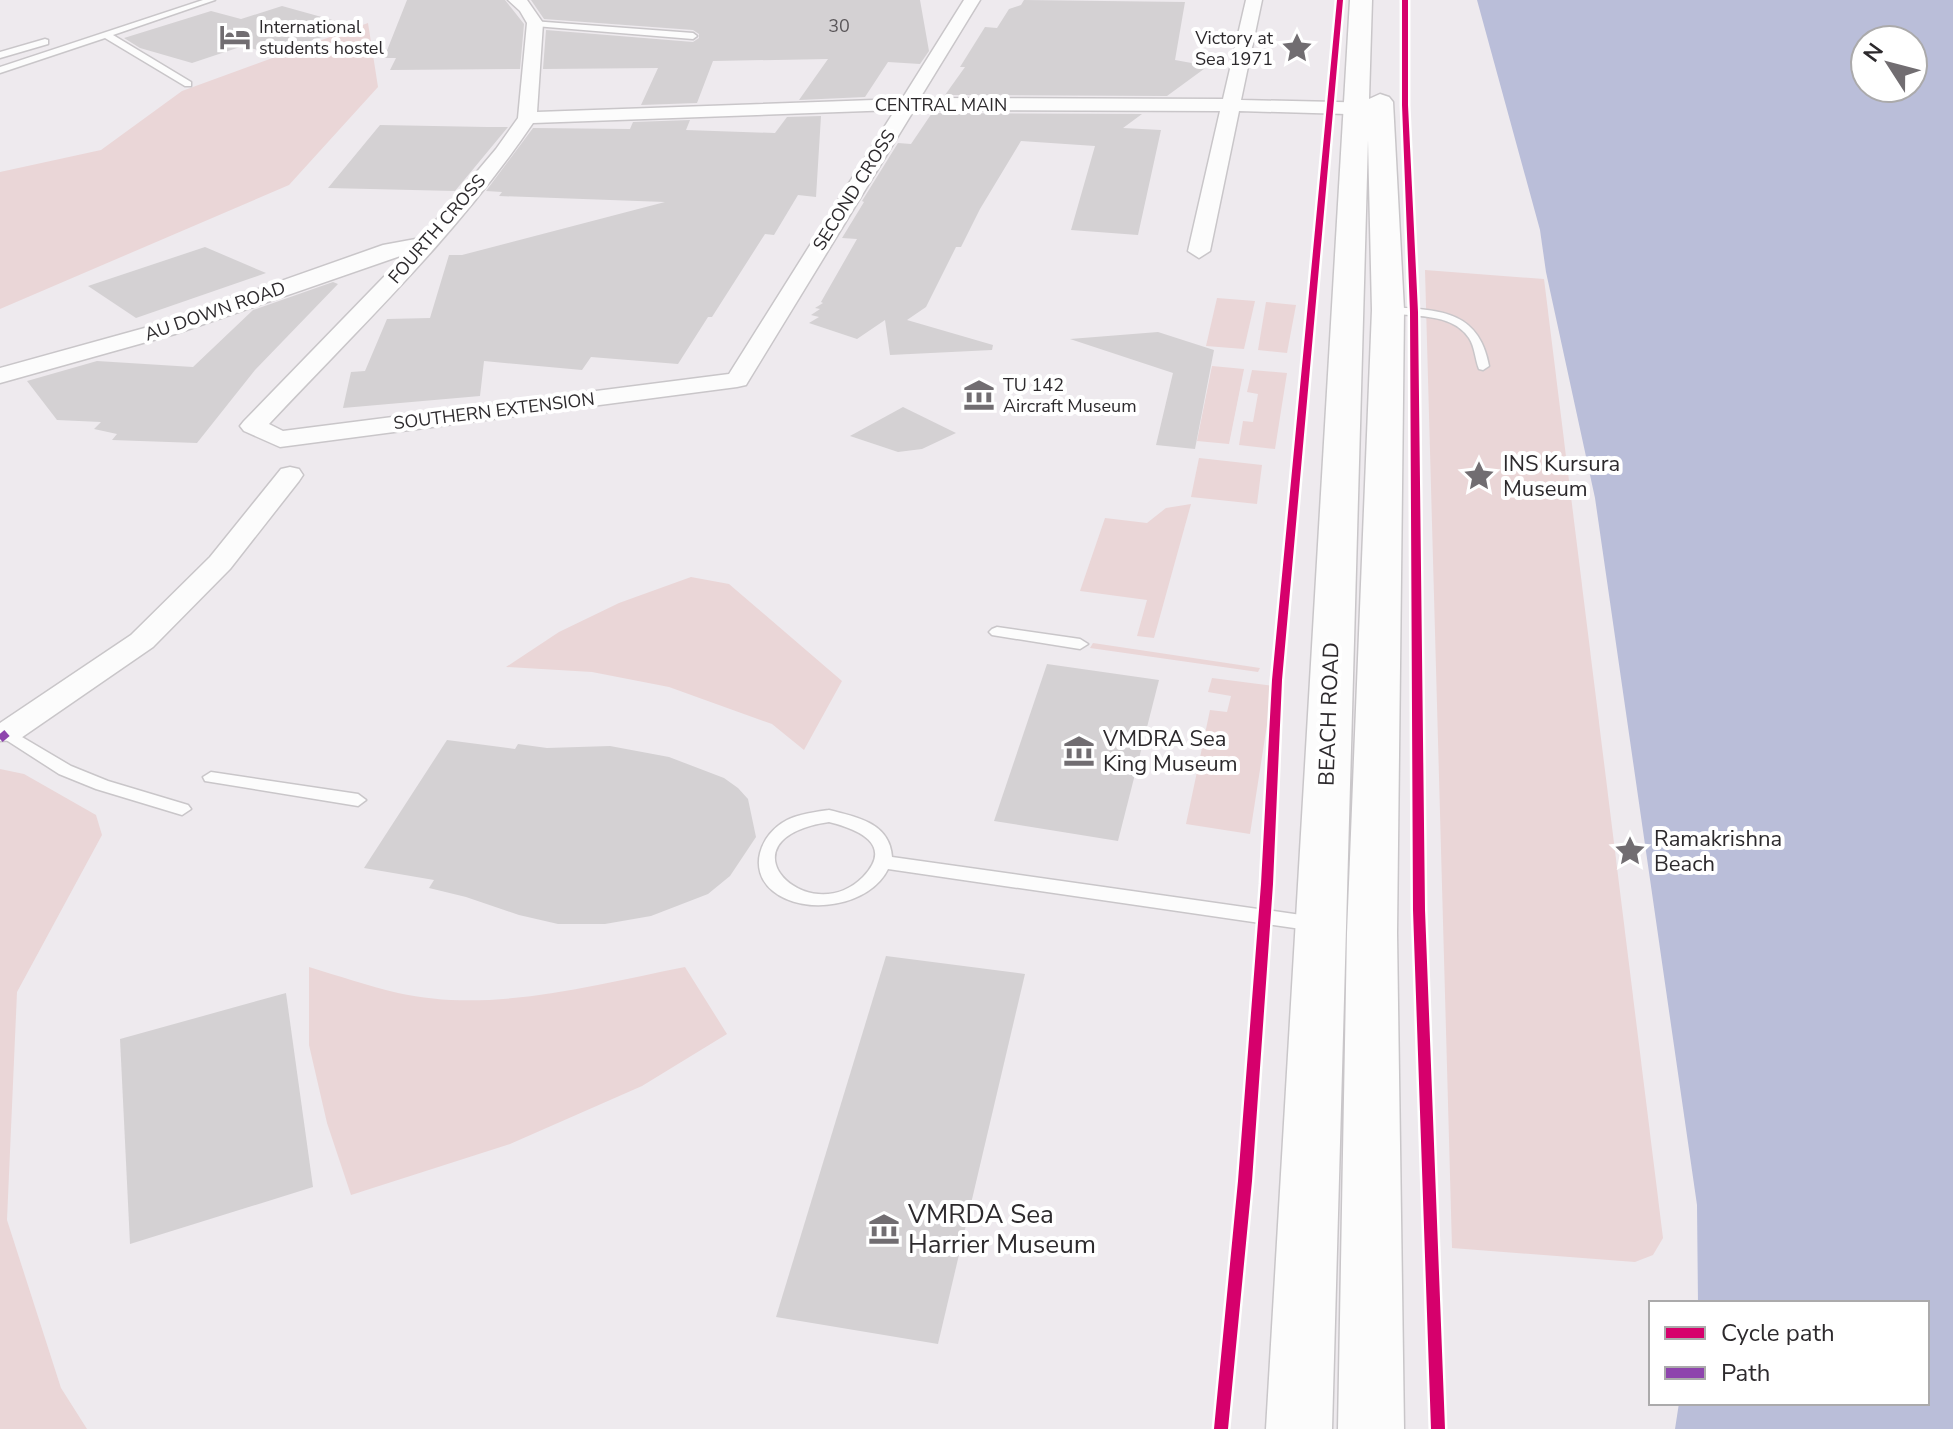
<svg xmlns="http://www.w3.org/2000/svg" width="1953" height="1429" font-family="'Nunito Sans',sans-serif">
<style>
.green{fill:#ead6d7}
.water{fill:#babed9;fill-rule:evenodd}
.building{fill:#d4d1d3}
.lines{fill:none;stroke-linecap:round;stroke-linejoin:round}
.service-casing{stroke:#c9c6c9;stroke-width:3}
.minor-casing{stroke:#c9c6c9;stroke-width:3}
.primary-casing{stroke:#c9c6c9;stroke-width:3}
.service{fill:#fcfcfc;fill-rule:evenodd}
.minor{fill:#fcfcfc;fill-rule:evenodd}
.primary{fill:#fcfcfc;fill-rule:evenodd}
.quiet{stroke:#8e44ad;stroke-width:8;stroke-dasharray:16 8;stroke-linecap:butt}
.cycleway-casing{stroke:#fff;stroke-width:5}
.cycleway{fill:#d6006c;fill-rule:evenodd}
.labels{text-anchor:middle;stroke-width:8;stroke-linejoin:round;paint-order:stroke}
.number-label{font-size:18px;fill:#5a5659}
.far-poi-label{font-size:18px;fill:#2d2a2d;stroke:#fff;text-anchor:start}
.far-street-label{font-size:18px;fill:#2d2a2d;stroke:#fff}
.poi-label{font-size:22px;fill:#2d2a2d;stroke:#fff;text-anchor:start}
.street-label{font-size:22px;fill:#2d2a2d;stroke:#fff}
.near-poi-label{font-size:26px;fill:#2d2a2d;stroke:#fff;text-anchor:start}
</style>
<rect width="100%" height="100%" fill="#eeeaee"/>
<!-- green -->
<g class="green">
<path d="M368 23 378 87 289 185 0 309V172L101 150 182 91Z"/>
<path d="M1425 270 1544 279 1663 1238 1653 1255 1635 1262 1452 1248Z"/>
<path d="M1217 298 1255 301 1244 349 1206 346Z"/>
<path d="M1266 302 1296 305 1287 353 1258 350Z"/>
<path d="M1212 366 1244 369 1229 444 1197 441Z"/>
<path d="M1252 370 1287 373 1275 449 1239 445 1243 421 1253 422 1258 394 1247 392Z"/>
<path d="M1199 458 1262 465 1257 504 1191 497Z"/>
<path d="M1191 504 1154 638 1137 636 1147 600 1080 591 1105 518 1147 523 1166 508Z"/>
<path d="M691 577 729 584 842 681 804 750 772 724 669 687 592 672 506 667 559 632 619 603Z"/>
<path d="M1093 643 1260 668 1258 672 1090 648Z"/>
<path d="M1212 678 1273 686 1250 834 1186 824 1210 710 1227 712 1231 696 1208 692Z"/>
<path d="M0 769 24 774 96 815 102 835 17 992 7 1220 61 1388 87 1429H0Z"/>
<path d="M309 967C339 976 368 986 398 993 492 1014 593 985 685 967L727 1034 642 1086 510 1144 351 1195 327 1123 309 1045Z"/>
</g>
<!-- water -->
<path class="water" d="M1477 0H1953V1429H1675L1679 1403H1927V1303H1698L1697 1205 1595 498 1546 272 1540 230ZM1865 40H1913V88H1865Z"/>
<!-- building -->
<g class="building">
<path d="M407 0H505L524 24 520 69 390 70 396 58H384Z"/>
<path d="M531 0H920L929 51 920 64 888 62 865 97 799 100 828 59 713 61 697 103 641 105 658 68 543 69 546 30 693 42 699 38V34L693 30 544 19Z"/>
<path d="M1024 0 1185 2 1175 60 1208 66 1167 96 945 95 965 67H960L985 27 997 28 1009 9 1021 5Z"/>
<path d="M282 6 354 26 272 54 243 46 192 63 140 48 124 38 211 11 241 19Z"/>
<path d="M932 113 1142 114 1123 128 1161 130 1138 235 1071 230 1095 146 1021 141 980 209 961 247H956L926 307 907 320 993 345 992 350 890 355 885 320 857 339 809 323 819 317 811 315 820 309 815 308 823 303 821 302 857 239 842 238 864 202 862 201 898 143 911 144Z"/>
<path d="M821 116 816 197 798 195 774 235 765 234 712 317H708L678 364 591 357 582 370 484 361 480 396 343 408 351 372 365 371 387 319 430 318 449 255H462L665 202 499 196 502 192 486 191 533 128 630 129 633 122 690 120 686 130 775 133 787 117Z"/>
<path d="M380 125 487 127H508L455 191 328 188Z"/>
<path d="M205 247 266 273 136 318 88 286Z"/>
<path d="M333 282 338 284 255 370 197 443 112 440 117 434 94 429 101 422 57 420 27 381 97 361 193 367 253 310Z"/>
<path d="M1158 332 1214 350 1195 449 1156 445 1173 373 1070 339Z"/>
<path d="M903 407 956 433 922 449 898 452 850 436Z"/>
<path d="M1047 664 1159 680 1118 841 994 821Z"/>
<path d="M447 740 515 749 518 744 547 748 610 746 669 757 724 778 738 788 748 799 756 837 730 876 708 894 651 916 605 924H558L519 915 466 897 429 888 434 880 364 868Z"/>
<path d="M886 956 1025 974 938 1344 776 1317Z"/>
<path d="M286 993 313 1187 130 1244 120 1039Z"/>
</g>
<g class="lines">
<defs>
<g id="service">
<path d="M203 0H215L113 35 191 82V86H185L105 38 0 73V67Z"/>
<path d="M532 21 693 33 697 36 693 39 535 26 531 23Z"/>
<path d="M45 39 48 40V44L0 58V52Z"/>
<path d="M1388 307C1437 310 1479 309 1489 366L1483 370 1479 369C1475 359 1475 347 1469 338 1451 311 1411 318 1384 312V308Z"/>
<path d="M997 627 1080 639 1088 644 1080 649 992 635 989 632 992 629Z"/>
<path d="M0 724 71 766 108 781 188 805 191 809 182 815 96 789 59 774 0 736Z"/>
<path d="M211 772 358 794 366 800 358 806 205 781 203 777Z"/>
<path d="M829 810C857 817 890 823 892 857L1315 917 1321 919 1324 924 1321 929 1315 931 888 869C870 906 805 917 773 891 747 870 760 834 787 820 799 814 815 812 829 810ZM829 822C857 829 895 844 863 877 808 932 715 839 829 822Z"/>
</g>
<g id="minor">
<path d="M508 0H527L543 23 537 112 902 99 964 0H980L920 98 1223 99 1246 0H1262L1241 100 1381 103 1390 109 1381 115 1239 111 1210 251 1199 258 1188 251 1220 111 914 110 749 380 746 385 737 387 280 447 244 431 240 426 244 421 406 254 175 334 0 383V368L159 324 383 245 421 238 496 149 518 118 527 23 520 11ZM895 110 729 374 283 431 269 424C360 327 458 234 533 123Z"/>
<path d="M290 467 299 469 303 475 299 481 230 569 153 647 18 740 0 741V723L131 635 210 557 281 469Z"/>
</g>
<path id="primary" d="M1350 0H1372L1369 99 1380 94 1389 97 1393 102 1404 310 1397 933 1404 1429H1338L1347 933 1372 310 1368 140 1332 1429H1266Z"/>
</defs>
<!-- service casing -->
<use href="#service" class="service-casing"/>
<!-- minor casing -->
<use href="#minor" class="minor-casing"/>
<!-- primary casing -->
<use href="#primary" class="primary-casing"/>
<!-- service -->
<use href="#service" class="service"/>
<!-- minor -->
<use href="#minor" class="minor"/>
<!-- primary -->
<use href="#primary" class="primary"/>
<!-- quiet -->
<path class="quiet" d="M0 739 7 733"/>
<defs>
<g id="cycleway">
<path d="M1337 0H1343L1282 680 1273 884 1252 1181 1228 1429H1214L1238 1181 1261 884 1272 680Z"/>
<path d="M1402 0H1408V105L1418 312 1425 910 1445 1429H1431L1413 910 1410 312 1402 105Z"/>
</g>
</defs>
<!-- cycleway casing -->
<use href="#cycleway" class="cycleway-casing"/>
<!-- cycleway -->
<use href="#cycleway" class="cycleway"/>
</g>
<!-- icons -->
<defs>
<symbol id="hotel-bare" viewBox="-9 -9 18 18"><path d="M-6-4.5h1.5V1H6V5H4.5V3h-9V5H-6ZM-4 0a1.8 1.8 0 1 1 3.6 0ZM.5 0V-2.5h3Q6-2.5 6 0Z" fill="#716d71" stroke="#fff" stroke-width="2.5" paint-order="stroke"/></symbol>
<symbol id="sight-bare" viewBox="-9 -9 18 18"><path d="M0-6L1.8-2.2L6-1.7L2.9 1.2L3.7 5.4L0 3.3L-3.7 5.4L-2.9 1.2L-6-1.7L-1.8-2.2Z" fill="#716d71" stroke="#fff" stroke-width="2.5" paint-order="stroke"/></symbol>
<symbol id="museum-bare" viewBox="-9 -9 18 18"><path d="M0-6L6-3V-2H-6V-3ZM-5-1h2V3h-2ZM-1-1h2V3h-2ZM3-1h2V3H3ZM-6 4H6V6H-6Z" fill="#716d71" stroke="#fff" stroke-width="2.5" paint-order="stroke"/></symbol>
</defs>
<g fill-rule="evenodd">
<use href="#hotel-bare" x="213" y="15" width="44" height="44"/>
<use href="#sight-bare" x="1275" y="26" width="44" height="44"/>
<use href="#museum-bare" x="957" y="373" width="44" height="44"/>
<use href="#sight-bare" x="1457" y="454" width="44" height="44"/>
<use href="#museum-bare" x="1057" y="729" width="44" height="44"/>
<use href="#sight-bare" x="1608" y="829" width="44" height="44"/>
<use href="#museum-bare" x="862" y="1207" width="44" height="44"/>
</g>
<g class="labels">
<!-- number labels -->
<g class="number-label">
<text x="839" y="32">30</text>
</g>
<!-- far-poi labels -->
<g class="far-poi-label">
<text x="259" y="33">International<tspan x="259" dy="21">students hostel</tspan></text>
<text x="1273" y="44" text-anchor="end">Victory at<tspan x="1273" dy="21">Sea 1971</tspan></text>
<text x="1003" y="391">TU 142<tspan x="1003" dy="21">Aircraft Museum</tspan></text>
</g>
<!-- far-street labels -->
<g class="far-street-label">
<text x="941" y="111">CENTRAL MAIN</text>
<text transform="translate(854 190) rotate(-58)" y="6">SECOND CROSS</text>
<text transform="translate(437 229) rotate(-49)" y="6">FOURTH CROSS</text>
<text transform="translate(215 311) rotate(-19)" y="6">AU DOWN ROAD</text>
<text transform="translate(494 411) rotate(-7)" y="6">SOUTHERN EXTENSION</text>
</g>
<!-- poi labels -->
<g class="poi-label">
<text x="1503" y="471">INS Kursura<tspan x="1503" dy="25">Museum</tspan></text>
<text x="1103" y="746">VMDRA Sea<tspan x="1103" dy="25">King Museum</tspan></text>
<text x="1654" y="846">Ramakrishna<tspan x="1654" dy="25">Beach</tspan></text>
</g>
<!-- street labels -->
<g class="street-label">
<text transform="translate(1328 714) rotate(-88)" y="8">BEACH ROAD</text>
</g>
<!-- near-poi labels -->
<g class="near-poi-label">
<text x="908" y="1223">VMRDA Sea<tspan x="908" dy="30">Harrier Museum</tspan></text>
</g>
</g>
<!-- legend -->
<rect x="1649" y="1301" width="280" height="104" fill="#ffffff" stroke="#abaaab" stroke-width="2"/>
<rect x="1665" y="1327" width="40" height="12" fill="#d6006c" stroke="#abaaab" stroke-width="2"/>
<text x="1721" y="1341" font-size="24" fill="#2d2a2d">Cycle path</text>
<rect x="1665" y="1367" width="40" height="12" fill="#8e44ad" stroke="#abaaab" stroke-width="2"/>
<text x="1721" y="1381" font-size="24" fill="#2d2a2d">Path</text>
<!-- north arrow -->
<g transform="translate(1889 64) rotate(306)"><circle r="38" fill="#ffffff" stroke="#abaaab" stroke-width="2"/>
<path d="M0-6L14 30L0 20L-14 30Z" fill="#716d71"/>
<text y="-12" font-size="22" font-weight="bold" text-anchor="middle" fill="#2d2a2d">N</text>
</g>
</svg>
